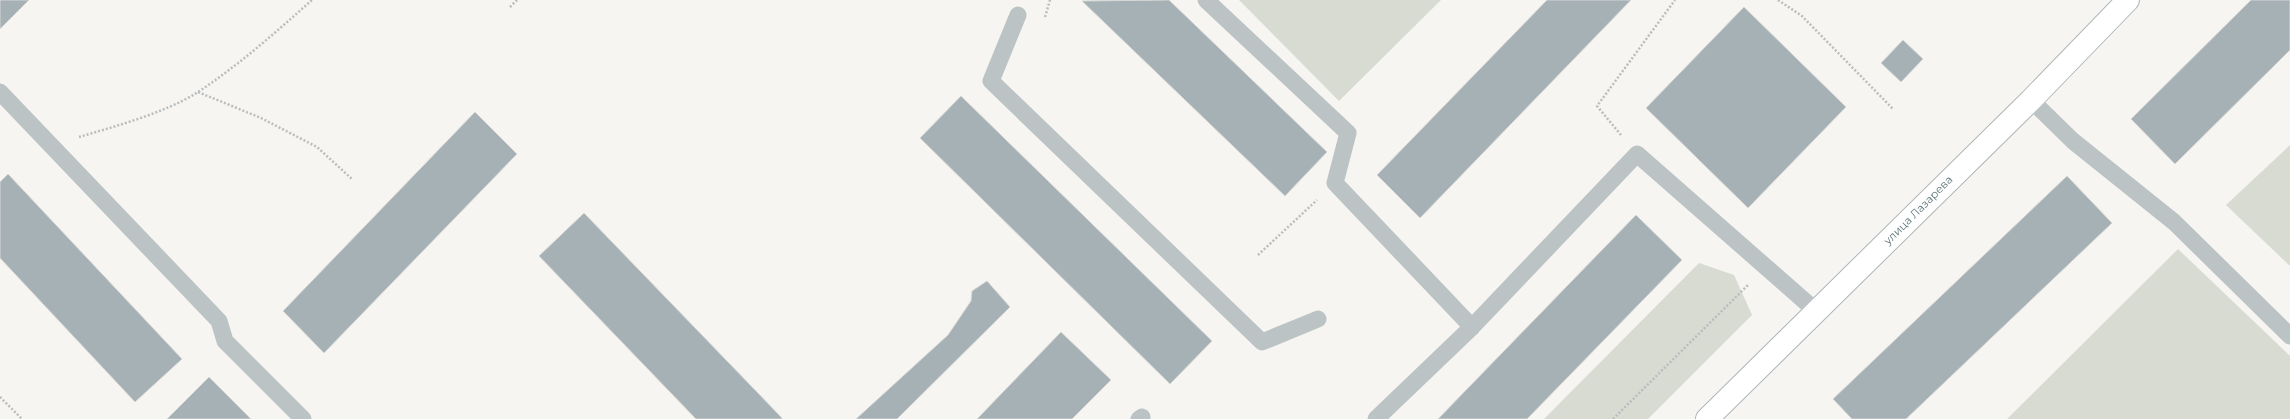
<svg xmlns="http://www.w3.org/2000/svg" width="2290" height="419" font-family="Montserrat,sans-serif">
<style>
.green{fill:#d7dbd1}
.building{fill:#a5b1b4;stroke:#d7d7d5}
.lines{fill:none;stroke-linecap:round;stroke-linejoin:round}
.secondary-casing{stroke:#afb7b9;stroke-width:24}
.path{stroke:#b9bdbe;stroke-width:2.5;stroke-dasharray:2 2;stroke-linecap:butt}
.lane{stroke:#bcc3c5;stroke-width:17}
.secondary{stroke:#fff;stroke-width:22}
.labels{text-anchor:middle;stroke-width:4;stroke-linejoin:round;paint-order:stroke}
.street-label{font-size:11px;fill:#61777d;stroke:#fff}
</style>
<rect width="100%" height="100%" fill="#f6f5f2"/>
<!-- green -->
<g class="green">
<path d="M1239 0H1441L1339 101Z"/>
<path d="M2290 145V266L2226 205Z"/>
<path d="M2178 249 2290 356V419H2007Z"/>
<path d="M1699 263 1734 275 1752 315 1648 419H1544Z"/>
</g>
<!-- building -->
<g class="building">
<path d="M0 0H29L0 29Z"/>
<path d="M1169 0 1327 152 1285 196 1082 1Z"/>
<path d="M1547 0H1631L1420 218 1377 175Z"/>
<path d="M2251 0H2290V50L2175 164 2131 119Z"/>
<path d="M1744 7 1846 107 1748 208 1646 108Z"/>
<path d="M1903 40 1923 59 1901 82 1881 63Z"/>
<path d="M961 96 1212 341 1170 384 920 138Z"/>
<path d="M475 112 517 154 324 353 283 311Z"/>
<path d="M8 174 182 359 135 402 0 258V182Z"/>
<path d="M2067 176 2112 223 1906 419H1852L1833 399Z"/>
<path d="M584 213 782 418 781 419H696L539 256Z"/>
<path d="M1636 215 1682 260 1527 419H1438Z"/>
<path d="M987 281 1010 307 897 419H856L948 335 971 301 972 291Z"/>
<path d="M1061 332 1111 380 1072 419H977Z"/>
<path d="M209 377 251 419H167Z"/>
</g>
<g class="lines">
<defs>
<path id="secondary" d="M1707 419 2031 100 2128 0"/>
</defs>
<!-- secondary casing -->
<use href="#secondary" class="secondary-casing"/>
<!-- path -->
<g class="path">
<path d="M1778 0 1802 16 1893 109"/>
<path d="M510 7 517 0"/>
<path d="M1045 17 1050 0"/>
<path d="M198 92 261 118 317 147 353 180"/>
<path d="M1621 135 1597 106 1675 0"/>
<path d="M79 137C116 126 165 113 198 92 239 65 276 32 312 0"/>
<path d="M1258 255 1317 200"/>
<path d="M0 397 22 419"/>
<path d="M1613 419 1749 284"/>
</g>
<!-- lane -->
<g class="lane">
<path d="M1206 0 1348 133 1335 183 1472 327"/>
<path d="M1018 15 991 81 1262 342 1318 319"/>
<path d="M0 92 219 321 225 341 303 419"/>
<path d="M2031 100 2073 141 2174 222 2290 336"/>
<path d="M1139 419 1142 417"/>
<path d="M1376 419 1472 327 1637 154 1816 311"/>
</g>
<!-- secondary -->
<use href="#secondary" class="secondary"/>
</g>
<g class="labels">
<!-- street labels -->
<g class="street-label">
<text transform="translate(1918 210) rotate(-45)" y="4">улица Лазарева</text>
</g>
</g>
</svg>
